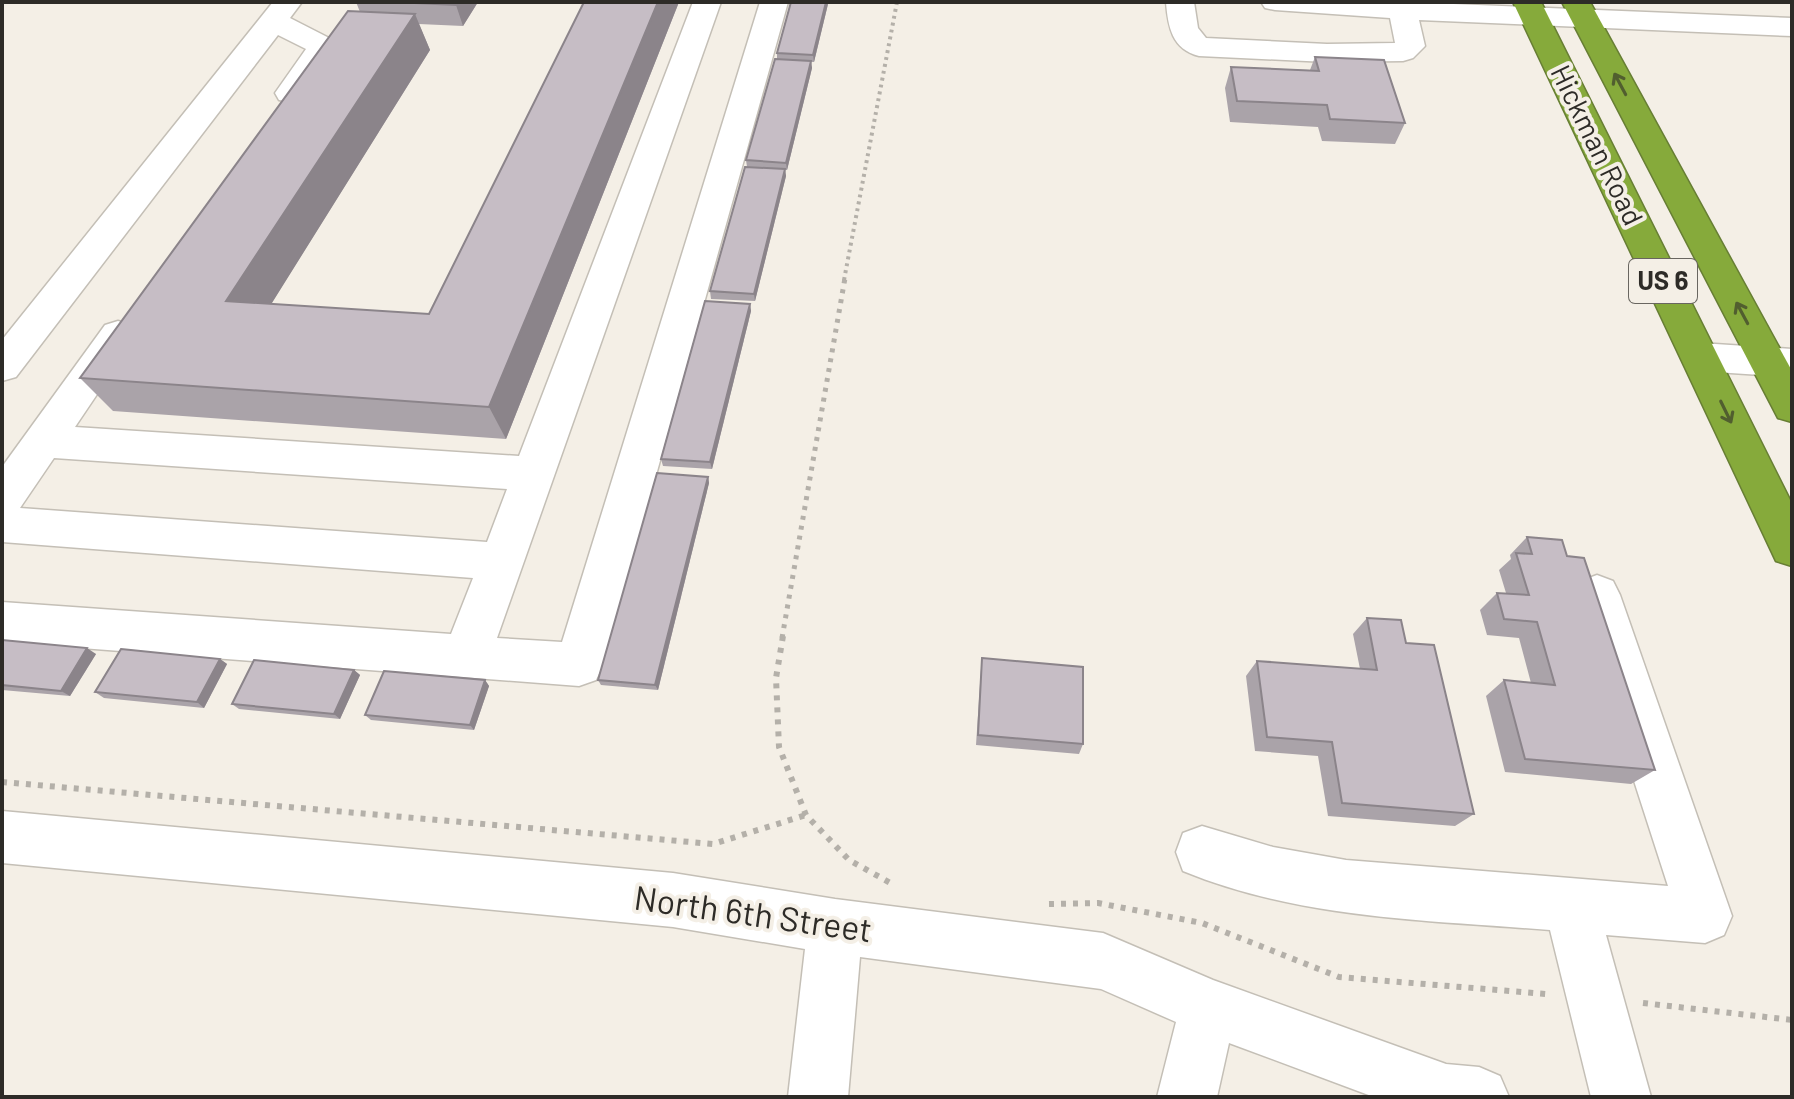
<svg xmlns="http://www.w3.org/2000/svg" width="1794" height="1099" font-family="Barlow,sans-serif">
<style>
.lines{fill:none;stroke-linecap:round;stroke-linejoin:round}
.minor-casing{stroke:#c4bfb6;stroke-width:3}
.highway-casing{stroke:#677e34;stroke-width:3}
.path-far2{stroke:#b4b0a9;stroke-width:4;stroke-dasharray:3 4;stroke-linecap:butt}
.path-far1{stroke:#b4b0a9;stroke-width:5;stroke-dasharray:4 6;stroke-linecap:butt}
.path{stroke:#b4b0a9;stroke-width:6;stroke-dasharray:5 7;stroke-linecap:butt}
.minor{fill:#fff;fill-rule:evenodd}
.highway{fill:#86aa3b;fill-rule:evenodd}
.wall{fill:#aaa3a9}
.shaded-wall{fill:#8b848a}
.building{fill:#c6bdc5;stroke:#8b848a;stroke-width:2}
.oneway{stroke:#515e2f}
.labels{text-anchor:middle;stroke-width:8;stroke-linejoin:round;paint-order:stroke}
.shield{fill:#f4efe6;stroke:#696660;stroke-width:2}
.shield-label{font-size:26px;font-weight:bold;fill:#2d2b27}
.street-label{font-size:28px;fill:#2d2b27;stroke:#f4efe6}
.near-street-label{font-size:34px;fill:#2d2b27;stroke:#f4efe6}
</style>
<rect width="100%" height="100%" fill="#f4efe6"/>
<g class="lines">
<defs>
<g id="minor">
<path d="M273 2H302L290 18 333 40 338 46 301 100 290 102 279 100 275 93 306 49 278 35 16 377 2 381V340Z"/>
<path d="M693 2H721L497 638 562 642 760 2H788L603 665 596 680 579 686 2 642V602L451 634 473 578 2 542V467L105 325 118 321 131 325 137 335 75 427 519 456ZM54 458 507 489 487 542 20 508Z"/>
<path d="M1166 2H1194L1198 28 1206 38 1327 44 1395 43 1390 18 1275 10 1265 8 1261 2H1405L1792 18V36L1419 20 1425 46 1413 58 1403 61 1327 62 1199 56C1172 49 1168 27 1166 2Z"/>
<path d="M1700 343 1792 349V377L1700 371 1686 367 1681 357 1686 347Z"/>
<path d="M1597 575 1613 581 1620 595 1732 916 1724 935 1705 943 1606 935 1651 1097H1591L1550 930C1426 920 1300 919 1183 871L1176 852 1183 833 1202 826 1273 847 1346 860 1668 886 1574 595 1581 581Z"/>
<path d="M2 811 673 873 835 899 1103 933 1213 980 1446 1064 1479 1067 1500 1076 1509 1097H1374L1229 1043 1217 1097H1157L1176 1022 1101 989 860 957 848 1097H788L805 949 673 927 2 863Z"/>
</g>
<g id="highway">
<path d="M1513 2H1541L1792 504V566L1776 561Z"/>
<path d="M1562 2H1590L1792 371V422L1778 418Z"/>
</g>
</defs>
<!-- minor casing -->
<use href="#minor" class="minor-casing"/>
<!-- highway casing -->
<use href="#highway" class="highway-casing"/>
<!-- path-far2 -->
<path class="path-far2" d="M844 280 897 2"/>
<!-- path-far1 -->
<path class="path-far1" d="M782 638 845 278"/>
<!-- path -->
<g class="path">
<path d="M783 636 776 678 779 747 806 815 849 860 894 885"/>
<path d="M2 782 713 844 806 815"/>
<path d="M1049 904 1098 903 1202 923 1339 977 1546 994"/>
<path d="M1643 1003 1792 1020"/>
</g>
<!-- minor -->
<use href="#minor" class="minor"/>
<!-- highway -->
<use href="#highway" class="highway"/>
</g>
<!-- wall -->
<g class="wall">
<path d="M356 2H478L463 26 419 24 430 50 271 304 429 314 584 2H679L506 439 113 411 80 378 360 12Z"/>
<path d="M828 4 814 62H811L812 68 787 170H785L786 176 755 301 711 299 710 291 747 167 746 160 777 59V53Z"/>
<path d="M1315 57 1405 123 1395 144 1322 141 1318 127 1230 122 1225 88 1231 67 1310 70Z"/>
<path d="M750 304 751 311 712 469 663 466 661 459Z"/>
<path d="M708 477 709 483 658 690 601 685 598 680Z"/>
<path d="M1527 537 1567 556 1655 770 1631 784 1505 772 1486 696 1504 680 1531 683 1519 638 1487 635 1480 610 1497 593H1506L1499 570 1511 559 1510 555Z"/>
<path d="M1367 618 1406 643 1474 814 1455 826 1328 816 1318 756 1255 751 1246 676 1257 661 1360 669 1353 634Z"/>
<path d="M2 640 96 654 70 696 2 690Z"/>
<path d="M982 658 1083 744 1079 754 976 745 981 669Z"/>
<path d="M220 659 227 664 204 708 104 698 95 692Z"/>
<path d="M354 670 360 675 340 719 239 709 232 704Z"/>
<path d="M485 680 489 686 474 730 371 720 365 715Z"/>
</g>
<!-- shaded-wall -->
<g class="shaded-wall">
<path d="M457 2H478L463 26 456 5Z"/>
<path d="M658 2H679L506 439 489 407Z"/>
<path d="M826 2H828V4L814 62 813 55Z"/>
<path d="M415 14 430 50 252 335 226 301Z"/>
<path d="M811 61 812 68 787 170 786 163Z"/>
<path d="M785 169 786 176 755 301 754 294Z"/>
<path d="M750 304 751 311 712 469 710 462Z"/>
<path d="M708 477 709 483 658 690 655 685Z"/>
<path d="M87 648 96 654 70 696 61 691Z"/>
<path d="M220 659 227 664 204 708 197 702Z"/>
<path d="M354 670 360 675 340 719 334 714Z"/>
<path d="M485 680 489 686 474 730 470 725Z"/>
</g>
<!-- building -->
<g class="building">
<path d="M394 2H457L456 5Z"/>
<path d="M584 2H658L489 407 80 378 348 11 415 14 226 301 429 314Z"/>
<path d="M791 2H826L813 55 777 53Z"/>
<path d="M1315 57 1384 60 1405 123 1330 119 1327 105 1237 101 1231 67 1319 71Z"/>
<path d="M775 59 811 61 786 163 746 160Z"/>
<path d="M745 167 785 169 754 294 710 291Z"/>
<path d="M705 301 750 304 710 462 661 459Z"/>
<path d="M657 473 708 477 655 685 598 680Z"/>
<path d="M1527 537 1562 540 1567 556 1584 558 1655 770 1525 759 1504 680 1555 685 1537 622 1504 619 1497 593 1529 595 1516 553 1532 554Z"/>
<path d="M1367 618 1401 620 1406 643 1434 645 1474 814 1342 803 1332 742 1267 737 1257 661 1377 670Z"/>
<path d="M2 640 87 648 61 691 2 685Z"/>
<path d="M121 649 220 659 197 702 95 692Z"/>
<path d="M982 658 1083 667V744L978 735Z"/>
<path d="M254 660 354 670 334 714 232 704Z"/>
<path d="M384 671 485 680 470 725 365 715Z"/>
</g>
<!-- one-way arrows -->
<defs><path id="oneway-shaft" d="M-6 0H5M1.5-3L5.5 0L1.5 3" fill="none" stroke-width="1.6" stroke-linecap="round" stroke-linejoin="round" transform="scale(2)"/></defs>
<g class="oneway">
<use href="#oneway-shaft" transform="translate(1620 84) rotate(-118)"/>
<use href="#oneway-shaft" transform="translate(1742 313) rotate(-118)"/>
<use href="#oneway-shaft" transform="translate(1726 412) rotate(64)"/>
</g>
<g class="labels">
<!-- shield labels -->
<rect class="shield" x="1629" y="259" width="68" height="44" rx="6"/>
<g class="shield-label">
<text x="1663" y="290">US 6</text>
</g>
<!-- street labels -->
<g class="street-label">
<text transform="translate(1597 145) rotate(64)" y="10">Hickman Road</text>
</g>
<!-- near-street labels -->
<g class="near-street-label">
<text transform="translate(753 914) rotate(8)" y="12">North 6th Street</text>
</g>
</g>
<!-- border -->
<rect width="1794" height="1099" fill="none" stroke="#2d2b27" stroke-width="8"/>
</svg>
